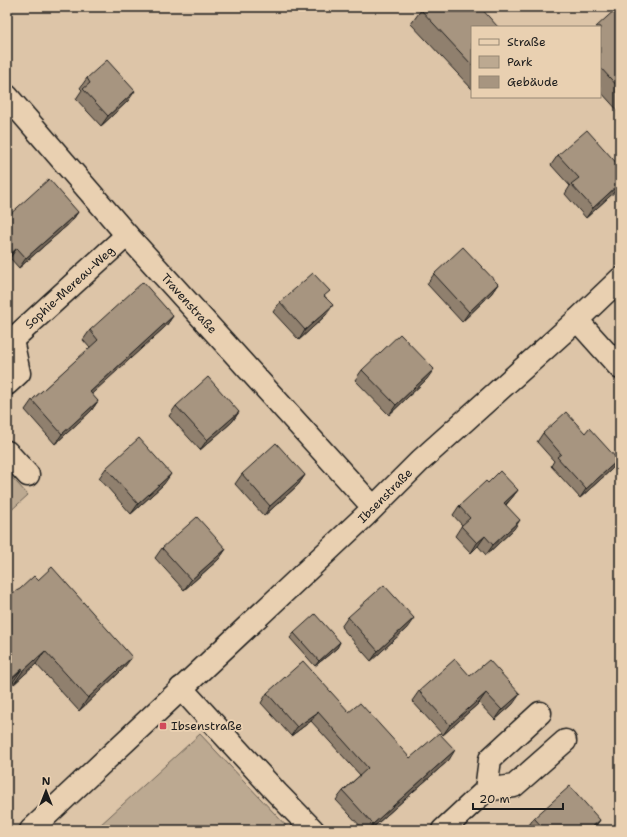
<svg xmlns="http://www.w3.org/2000/svg" width="627" height="837" font-family="'Shantell Sans',sans-serif">
<style>
.green{fill:#bca991;stroke:#6c6256}
.lines{fill:none;stroke-linecap:round;stroke-linejoin:round}
.street-casing{stroke:#1c1c1c;stroke-width:25}
.secondary-casing{stroke:#1c1c1c;stroke-width:25}
.street{stroke:#e9d0b1;stroke-width:22}
.secondary{stroke:#e9d0b1;stroke-width:22}
.wall{fill:#90806e;stroke:#1c1c1c}
.shaded-wall{fill:#75685a;stroke:#1c1c1c}
.building{fill:#a79580;stroke:#1c1c1c}
.poi-dot{fill:#d1495b;stroke:#e9d0b1;stroke-width:1.5}
.labels{text-anchor:middle;stroke-width:4;stroke-linejoin:round;paint-order:stroke}
.street-label{font-size:12px;fill:#1c1c1c;stroke:#e9d0b1}
.poi-label{font-size:12px;fill:#1c1c1c;stroke:#e9d0b1;text-anchor:start}
</style>
<rect width="100%" height="100%" fill="#ddc5a8"/>
<filter id="ink" filterUnits="userSpaceOnUse"><feTurbulence type="fractalNoise" baseFrequency=".025" numOctaves="2"/><feDisplacementMap in="SourceGraphic" scale="8" xChannelSelector="R" yChannelSelector="G"/><feConvolveMatrix kernelMatrix="1 2 1 2 8 2 1 2 1" color-interpolation-filters="sRGB"/></filter>
<g filter="url(#ink)">
<!-- green -->
<g class="green">
<path d="M7 472 28 495 7 514Z"/>
<path d="M200 734 290 830H102L99 826Z"/>
</g>
<g class="lines">
<defs>
<g id="street">
<path id="s1" d="M7 96 127 235 373 507"/>
<path d="M577 320 620 368"/>
<path id="s2" d="M12 340 127 235"/>
<path d="M7 384 19 373 12 340"/>
<path d="M7 452 28 475"/>
<path d="M181 688 277 793 313 830"/>
<path d="M486 790 490 759 540 713"/>
<path d="M443 830 486 790 514 786 565 741"/>
</g>
<g id="secondary">
<path id="s3" d="M31 830 365 516 420 461 577 320 620 279"/>
</g>
</defs>
<!-- street casing -->
<use href="#street" class="street-casing"/>
<!-- secondary casing -->
<use href="#secondary" class="secondary-casing"/>
<!-- street -->
<use href="#street" class="street"/>
<!-- secondary -->
<use href="#secondary" class="secondary"/>
</g>
<!-- wall -->
<g class="wall">
<path d="M620 7V113L600 91V27Z"/>
<path d="M421 10 472 27V89L411 24Z"/>
<path d="M87 78 128 101 101 126 76 99 82 90 80 88Z"/>
<path d="M558 155 620 167V187L586 218 565 194 570 186 551 165Z"/>
<path d="M78 212 71 222 19 268 10 258 7 261V217Z"/>
<path d="M434 274 498 284 491 294 462 322 427 284Z"/>
<path d="M326 297V315L299 340 273 312 280 302Z"/>
<path d="M173 316 166 326 91 394 98 401 91 411 55 444 25 410 32 400 90 348 83 340 90 330Z"/>
<path d="M362 370 427 379 389 415 355 380Z"/>
<path d="M176 406 239 412 232 422 200 450 169 416Z"/>
<path d="M543 433H585L618 460 612 469 580 498 551 466 554 461 537 442Z"/>
<path d="M106 468 164 484 131 514 99 478Z"/>
<path d="M242 474 305 475 298 485 264 516 235 484Z"/>
<path d="M488 483 518 490 511 499 506 505 514 529 486 555 478 546 471 553 455 536 462 525 453 515 459 506Z"/>
<path d="M162 548 226 549 219 559 184 590 155 558Z"/>
<path d="M7 596 123 669 79 711 36 664 14 684 13 682 7 687Z"/>
<path d="M348 617 407 628 371 661 341 627Z"/>
<path d="M294 633 340 642 337 648 315 666 290 638Z"/>
<path d="M470 676 513 704 495 720 479 703 443 735 412 701 419 691Z"/>
<path d="M267 693 349 712 410 758 449 760 370 830H364L336 800 343 791 360 775 311 721 291 736 261 703Z"/>
<path d="M534 818 600 820 593 830H529L527 828Z"/>
</g>
<!-- shaded-wall -->
<g class="shaded-wall">
<path d="M135 91 128 101 101 126 108 116Z"/>
<path d="M620 183V187L586 218 593 208Z"/>
<path d="M78 212 71 222 19 268 26 258Z"/>
<path d="M17 248 10 258 7 261V257Z"/>
<path d="M498 284 491 294 462 322 469 312Z"/>
<path d="M333 305 326 315 299 340 305 330Z"/>
<path d="M173 316 166 326 83 402 90 392Z"/>
<path d="M434 369 427 379 389 415 396 405Z"/>
<path d="M98 401 91 411 55 444 62 434Z"/>
<path d="M239 412 232 422 200 450 207 440Z"/>
<path d="M618 460 612 469 580 498 586 489Z"/>
<path d="M171 474 164 484 131 514 138 504Z"/>
<path d="M305 475 298 485 264 516 270 506Z"/>
<path d="M518 490 511 499 498 512 504 503Z"/>
<path d="M520 520 514 529 486 555 493 545Z"/>
<path d="M485 536 478 546 471 553 477 543Z"/>
<path d="M226 549 219 559 184 590 191 580Z"/>
<path d="M414 618 407 628 371 661 378 651Z"/>
<path d="M340 642 337 648 315 666 319 661Z"/>
<path d="M45 651 36 664 14 684 23 671Z"/>
<path d="M132 657 123 669 79 711 88 698Z"/>
<path d="M22 669 13 682 7 687V683Z"/>
<path d="M486 693 479 703 443 735 450 725Z"/>
<path d="M520 694 513 704 495 720 502 710Z"/>
<path d="M318 712 311 721 291 736 297 727Z"/>
<path d="M455 750 449 760 370 830H369L373 824Z"/>
<path d="M600 820 593 830H589Z"/>
</g>
<!-- building -->
<g class="building">
<path d="M424 7H480L498 27H472V65L421 10Z"/>
<path d="M618 7H620V89L600 67V27H596Z"/>
<path d="M107 60 135 91 108 116 83 89 90 83 87 78Z"/>
<path d="M587 130 620 167V183L593 208 571 184 579 178 558 155Z"/>
<path d="M49 179 78 212 26 258 17 248 7 257V217Z"/>
<path d="M463 247 498 284 469 312 434 274Z"/>
<path d="M313 273 330 291 324 296 333 305 305 330 280 302Z"/>
<path d="M143 282 173 316 90 392 98 401 62 434 32 400 98 340 90 330Z"/>
<path d="M400 334 434 369 396 405 362 370Z"/>
<path d="M208 377 239 412 207 440 176 406Z"/>
<path d="M566 412 585 433 589 428 618 460 586 489 557 457 561 454 543 433Z"/>
<path d="M139 438 171 474 138 504 106 468Z"/>
<path d="M276 443 305 475 270 506 242 474Z"/>
<path d="M500 471 518 490 504 503 520 520 493 545 485 536 477 543 461 526 470 518 459 506 486 481 488 483Z"/>
<path d="M197 517 226 549 191 580 162 548Z"/>
<path d="M52 567 132 657 88 698 45 651 23 671 22 669 7 683V596L20 589 34 576 38 580Z"/>
<path d="M384 585 414 618 378 651 348 617Z"/>
<path d="M315 614 340 642 319 661 294 633Z"/>
<path d="M455 659 470 676 489 660 520 694 502 710 486 693 450 725 419 691Z"/>
<path d="M303 661 349 712 360 703 410 758 439 733 455 750 373 824 343 791 368 768 318 712 297 727 267 693Z"/>
<path d="M570 786 600 820 589 830H545L534 818Z"/>
</g>
</g>
<!-- markers -->
<rect class="poi-dot" x="159" y="722" width="8" height="8" rx="2"/>
<g class="labels">
<!-- street labels -->
<g class="street-label">
<text dy="4" stroke="none"><textPath href="#s2" startOffset="78">Sophie-Mereau-Weg</textPath></text>
<text dy="4" stroke="none"><textPath href="#s1" startOffset="276">Travenstraße</textPath></text>
<text dy="4" stroke="none"><textPath href="#s3" startOffset="487">Ibsenstraße</textPath></text>
</g>
<!-- poi labels -->
<g class="poi-label">
<text x="171" y="730">Ibsenstraße</text>
</g>
</g>
<!-- margin -->
<rect width="627" height="837" fill="none" stroke="#e9d0b1" stroke-width="24"/>
<rect x="12" y="12" width="603" height="813" fill="none" stroke="#1c1c1c" stroke-width="1.5" filter="url(#ink)"/>
<!-- legend -->
<rect x="471" y="26" width="130" height="72" fill="#e9d0b1" stroke="#978875"/>
<rect x="479" y="39" width="20" height="6" fill="#e9d0b1" stroke="#978875"/>
<text x="507" y="46" font-size="12" fill="#1c1c1c">Straße</text>
<rect x="479" y="56" width="20" height="12" fill="#bca991" stroke="#978875"/>
<text x="507" y="66" font-size="12" fill="#1c1c1c">Park</text>
<rect x="479" y="76" width="20" height="12" fill="#a79580" stroke="#978875"/>
<text x="507" y="86" font-size="12" fill="#1c1c1c">Gebäude</text>
<!-- north arrow -->
<g transform="translate(46 791)" stroke="#e9d0b1" stroke-width="3" paint-order="stroke">
<path d="M0-3L7 15L0 10L-7 15Z" fill="#1c1c1c"/>
<text y="-6" font-size="11" font-weight="bold" text-anchor="middle" fill="#1c1c1c">N</text>
</g>
<!-- scale -->
<path d="M473 803v6h90v-6" fill="none" stroke="#1c1c1c" stroke-width="2"/>
<text x="479" y="803" font-size="12" fill="#1c1c1c" stroke="#e9d0b1" stroke-width="3" paint-order="stroke">20 m</text>
</svg>
